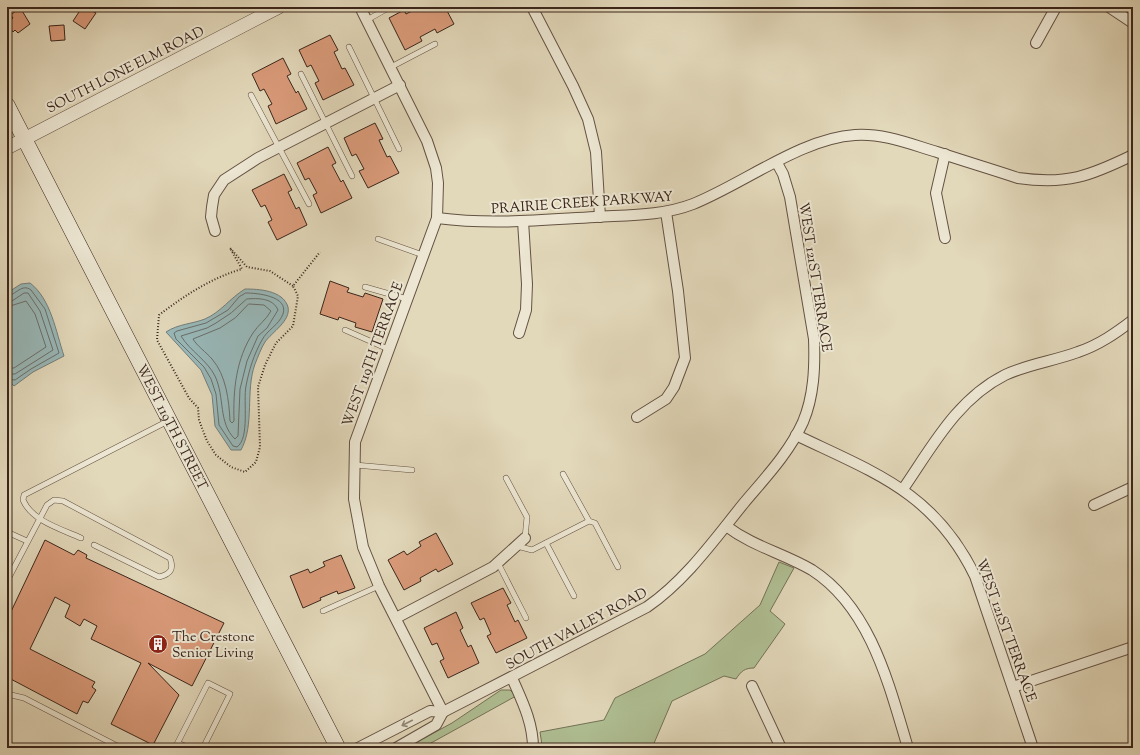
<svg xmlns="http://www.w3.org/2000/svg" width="1140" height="755" font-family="'Sorts Mill Goudy',serif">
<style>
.green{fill:#afbf93;stroke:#747257}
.water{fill:#98b8b9;stroke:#727d7a}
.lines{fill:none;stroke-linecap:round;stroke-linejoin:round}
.shore{stroke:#696e6a;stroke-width:1}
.building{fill:#da9b7a;stroke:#3a251b}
.service-casing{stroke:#645243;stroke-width:6}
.minor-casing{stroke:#645243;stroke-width:12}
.tertiary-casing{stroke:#645243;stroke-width:14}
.secondary-casing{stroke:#3a251b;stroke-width:16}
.path{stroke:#3a251b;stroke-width:2;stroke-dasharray:1 2;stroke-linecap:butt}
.service{stroke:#ece6d2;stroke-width:5}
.minor{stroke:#ece6d2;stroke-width:10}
.tertiary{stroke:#ece6d2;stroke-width:13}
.secondary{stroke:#ece6d2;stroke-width:15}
.oneway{stroke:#938676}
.labels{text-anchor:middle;stroke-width:4;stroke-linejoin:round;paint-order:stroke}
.street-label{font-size:14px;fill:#3a251b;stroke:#ece6d2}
.poi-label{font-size:14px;fill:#3a251b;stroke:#ece6d2;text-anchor:start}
</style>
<rect width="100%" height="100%" fill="#e2d8ba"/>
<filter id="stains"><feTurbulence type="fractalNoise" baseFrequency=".005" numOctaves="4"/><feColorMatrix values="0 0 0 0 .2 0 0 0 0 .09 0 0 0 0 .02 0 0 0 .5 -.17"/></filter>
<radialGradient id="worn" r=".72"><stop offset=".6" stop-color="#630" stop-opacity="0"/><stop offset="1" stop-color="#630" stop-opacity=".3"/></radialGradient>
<!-- green -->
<g class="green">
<path d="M779 562 794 568 770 611 785 624 754 668C745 668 741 671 736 679L724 676 672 701 652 748H594L593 745H542L540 732 604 720 615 698 705 654 760 605Z"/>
<path d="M501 690H510L516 696 422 748H406L452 723Z"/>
</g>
<!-- water -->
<g class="water">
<path d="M30 283C51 299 56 332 64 356L33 372 14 386 11 383H7V293L21 284Z"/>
<path d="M245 289C258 289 283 290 288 307 291 321 272 332 265 342 261 348 258 357 255 364 245 392 255 424 241 450H231L215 426 212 395 201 370 166 332C178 324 192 324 205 319 221 312 230 298 245 289Z"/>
</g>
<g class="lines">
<!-- shore -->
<g class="shore">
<path d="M246 293C257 293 289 296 283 314 279 325 267 330 262 340 254 354 249 370 246 386 243 401 250 438 237 447L233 446 219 425 216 394 211 379 204 367 176 339 174 333 177 331 206 323 228 310 239 297Z"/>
<path d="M7 296C16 295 22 283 31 290L45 309 59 353 31 369 15 380 7 379"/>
<path d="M247 299C258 298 273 298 278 310L267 328 258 336 247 361 240 389 238 436 235 439C218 423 225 397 215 376 207 360 190 351 181 336L207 328 216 323 231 313Z"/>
<path d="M7 301H12L24 293H28L40 311 53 350 15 374H7"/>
<path d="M249 304 264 305 271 311C266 320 258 325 253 333 236 359 233 390 234 421L232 423 230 421C229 400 226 375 212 359 206 352 197 346 193 339L220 328 235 318Z"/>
<path d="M7 307 26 301 35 314 46 347 14 368H7"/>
</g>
</g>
<!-- building -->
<g class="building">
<path d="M85 7 96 13 85 29 73 21 81 9 82 11Z"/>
<path d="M420 7H445L454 24 437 33 435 29 420 37 422 41 405 50 389 18 404 10 406 14Z"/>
<path d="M18 9H21L30 24 18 33 15 30 13 32 7 24 13 18 11 15Z"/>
<path d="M64 25 65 40 51 41 49 26Z"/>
<path d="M330 35 338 50 334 52 342 69 345 68 354 85 323 100 315 83 319 81 311 65 307 67 299 50Z"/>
<path d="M283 58 291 74 287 76 296 93 298 91 307 109 276 124 268 106 272 104 264 89 260 91 252 74Z"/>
<path d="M375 123 383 139 379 140 387 157 390 156 399 173 368 188 359 171 364 169 356 154 352 156 344 138Z"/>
<path d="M328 147 336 163 332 165 341 182 343 180 352 198 321 213 313 195 317 193 309 178 305 180 297 163Z"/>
<path d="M284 174 292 190 288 192 296 209 299 207 307 225 277 240 268 222 272 220 265 205 261 207 252 190Z"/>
<path d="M330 281 349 288 347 292 363 297 365 293 383 299 372 332 355 327 356 323 339 317 338 320 320 314Z"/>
<path d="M436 533 453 564 438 572 436 569 420 578 421 581 404 590 388 560 404 551 407 555 421 546 419 542Z"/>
<path d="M45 540 74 555 78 550 87 555 86 558 224 623 192 686 148 663 179 695 153 745 111 724 141 663 91 639 97 626 84 619 80 626 65 617 70 605 55 597 30 649 95 682 92 687 96 690 88 703 83 701 77 714 7 677V620Z"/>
<path d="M341 555 355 588 338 594 337 591 320 598 321 600 303 608 290 576 308 569 310 573 325 566 323 562Z"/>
<path d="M503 588 511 603 507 605 515 622 518 620 527 638 496 653 487 636 491 634 484 618 480 620 471 603Z"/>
<path d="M456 612 463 628 460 630 468 647 471 645 479 663 448 678 440 661 444 659 437 643 432 645 424 628Z"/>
</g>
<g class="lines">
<defs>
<g id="service">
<path d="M367 20 390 7"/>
<path d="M349 47 399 149"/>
<path d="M391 67 435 44"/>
<path d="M301 74 352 176"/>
<path d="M251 95 309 204"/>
<path d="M378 239 423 255"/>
<path d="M365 287 407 299"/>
<path d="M345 330 388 349"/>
<path d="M355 465 412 470"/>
<path d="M563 474 589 521 595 523 618 567"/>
<path d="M506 478 527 517 525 538"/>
<path d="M7 532 27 541"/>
<path d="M81 538C61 529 32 521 23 500L24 495 168 421"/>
<path d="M546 543 574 596"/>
<path d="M517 546 532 550 589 521"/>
<path d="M498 563 526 618"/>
<path d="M7 581 47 505 54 500 63 501 170 558C174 569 171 574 159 577L94 545"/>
<path d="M323 611 379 586"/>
<path d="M7 694 24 698 121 748"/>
<path d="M178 743 189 748"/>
<path d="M175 748 208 683 230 694 203 748"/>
</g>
<g id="minor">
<path d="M360 7 427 141 436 168 438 183 437 218 355 442 354 499 363 547 379 586 443 712"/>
<path d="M532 7 573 86 588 119 596 152 600 217"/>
<path d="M1109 7 1133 23"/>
<path d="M1036 43 1056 7"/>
<path d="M945 154 936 193 945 238"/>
<path d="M437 218C492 225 540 220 595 217 628 215 662 216 693 204 743 184 802 138 855 135 883 133 910 144 937 152 964 161 991 169 1018 178 1067 185 1090 176 1133 155"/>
<path d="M215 231 211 217 212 207 214 195 224 180 258 158 400 85"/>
<path d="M519 333 526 310 527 284 523 221"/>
<path d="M637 417 666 399 674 387 685 358 678 291 666 212"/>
<path d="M796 435C875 473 934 492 975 576L1033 748"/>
<path d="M903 489C932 447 957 399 1005 375 1028 364 1054 361 1078 352 1099 345 1116 333 1133 320"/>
<path d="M1094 505 1133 487"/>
<path d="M726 526C754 547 783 553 812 570 871 608 889 685 908 748"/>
<path d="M396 618 493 567 525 538"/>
<path d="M512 678C522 701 533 722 533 748"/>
<path d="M752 686 781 748"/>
<path d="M1013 687 1133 647"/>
<path d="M358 748 430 711 443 712 647 607C686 580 714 540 744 503 765 478 789 453 803 422 814 396 815 367 814 339L790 197 783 174 777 163"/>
<path d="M396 748 436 725 443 712"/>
</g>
<path id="tertiary" d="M7 148 279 7"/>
<g id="secondary">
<path id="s1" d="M7 105 338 748"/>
</g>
</defs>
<!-- service casing -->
<use href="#service" class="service-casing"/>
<!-- minor casing -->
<use href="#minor" class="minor-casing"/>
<!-- tertiary casing -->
<use href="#tertiary" class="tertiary-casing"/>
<!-- secondary casing -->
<use href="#secondary" class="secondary-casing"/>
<!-- path -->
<path class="path" d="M293 286 270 271 247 267 230 248 242 269C211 278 184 296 159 315L157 340 189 398 198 408 199 420 207 441 216 455 231 467 245 472 256 462 260 447 258 387 265 365 276 343 293 326 298 296 293 286 320 252"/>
<!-- service -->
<use href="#service" class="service"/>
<!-- minor -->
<use href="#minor" class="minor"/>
<!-- tertiary -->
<use href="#tertiary" class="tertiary"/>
<!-- secondary -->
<use href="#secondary" class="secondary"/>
</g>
<!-- one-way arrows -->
<defs><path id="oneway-shaft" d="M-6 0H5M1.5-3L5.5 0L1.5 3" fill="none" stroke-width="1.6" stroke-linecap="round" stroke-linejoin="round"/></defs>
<use class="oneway" href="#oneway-shaft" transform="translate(407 723) rotate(153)"/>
<!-- icons -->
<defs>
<symbol id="building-disc" viewBox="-11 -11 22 22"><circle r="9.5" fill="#8f2418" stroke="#ece6d2"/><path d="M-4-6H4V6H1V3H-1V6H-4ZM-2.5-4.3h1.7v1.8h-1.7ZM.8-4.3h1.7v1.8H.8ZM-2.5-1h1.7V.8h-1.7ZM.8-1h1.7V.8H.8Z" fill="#fff"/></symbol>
</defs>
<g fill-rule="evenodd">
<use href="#building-disc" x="147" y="633" width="22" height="22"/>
</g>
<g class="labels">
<!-- street labels -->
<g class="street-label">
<text transform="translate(125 69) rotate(-27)" y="5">SOUTH LONE ELM ROAD</text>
<text transform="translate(582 202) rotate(-4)" y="5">PRAIRIE CREEK PARKWAY</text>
<text transform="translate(816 277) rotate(81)" y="5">WEST 121ST TERRACE</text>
<text transform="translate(372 354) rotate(-70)" y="5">WEST 119TH TERRACE</text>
<text dy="5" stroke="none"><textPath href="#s1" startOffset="362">WEST 119TH STREET</textPath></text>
<text transform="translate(576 628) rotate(-28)" y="5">SOUTH VALLEY ROAD</text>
<text transform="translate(1007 630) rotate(70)" y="5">WEST 121ST TERRACE</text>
</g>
<!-- poi labels -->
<g class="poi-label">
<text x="172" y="641">The Crestone<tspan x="172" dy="16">Senior Living</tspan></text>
</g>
</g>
<!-- margin -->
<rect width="1140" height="755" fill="none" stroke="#e2d8ba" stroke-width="24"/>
<rect x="8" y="8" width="1124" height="739" fill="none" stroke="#3a251b" stroke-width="2"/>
<rect x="12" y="12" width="1116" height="731" fill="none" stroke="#3a251b"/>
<rect width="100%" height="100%" filter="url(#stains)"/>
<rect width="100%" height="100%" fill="url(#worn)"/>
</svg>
